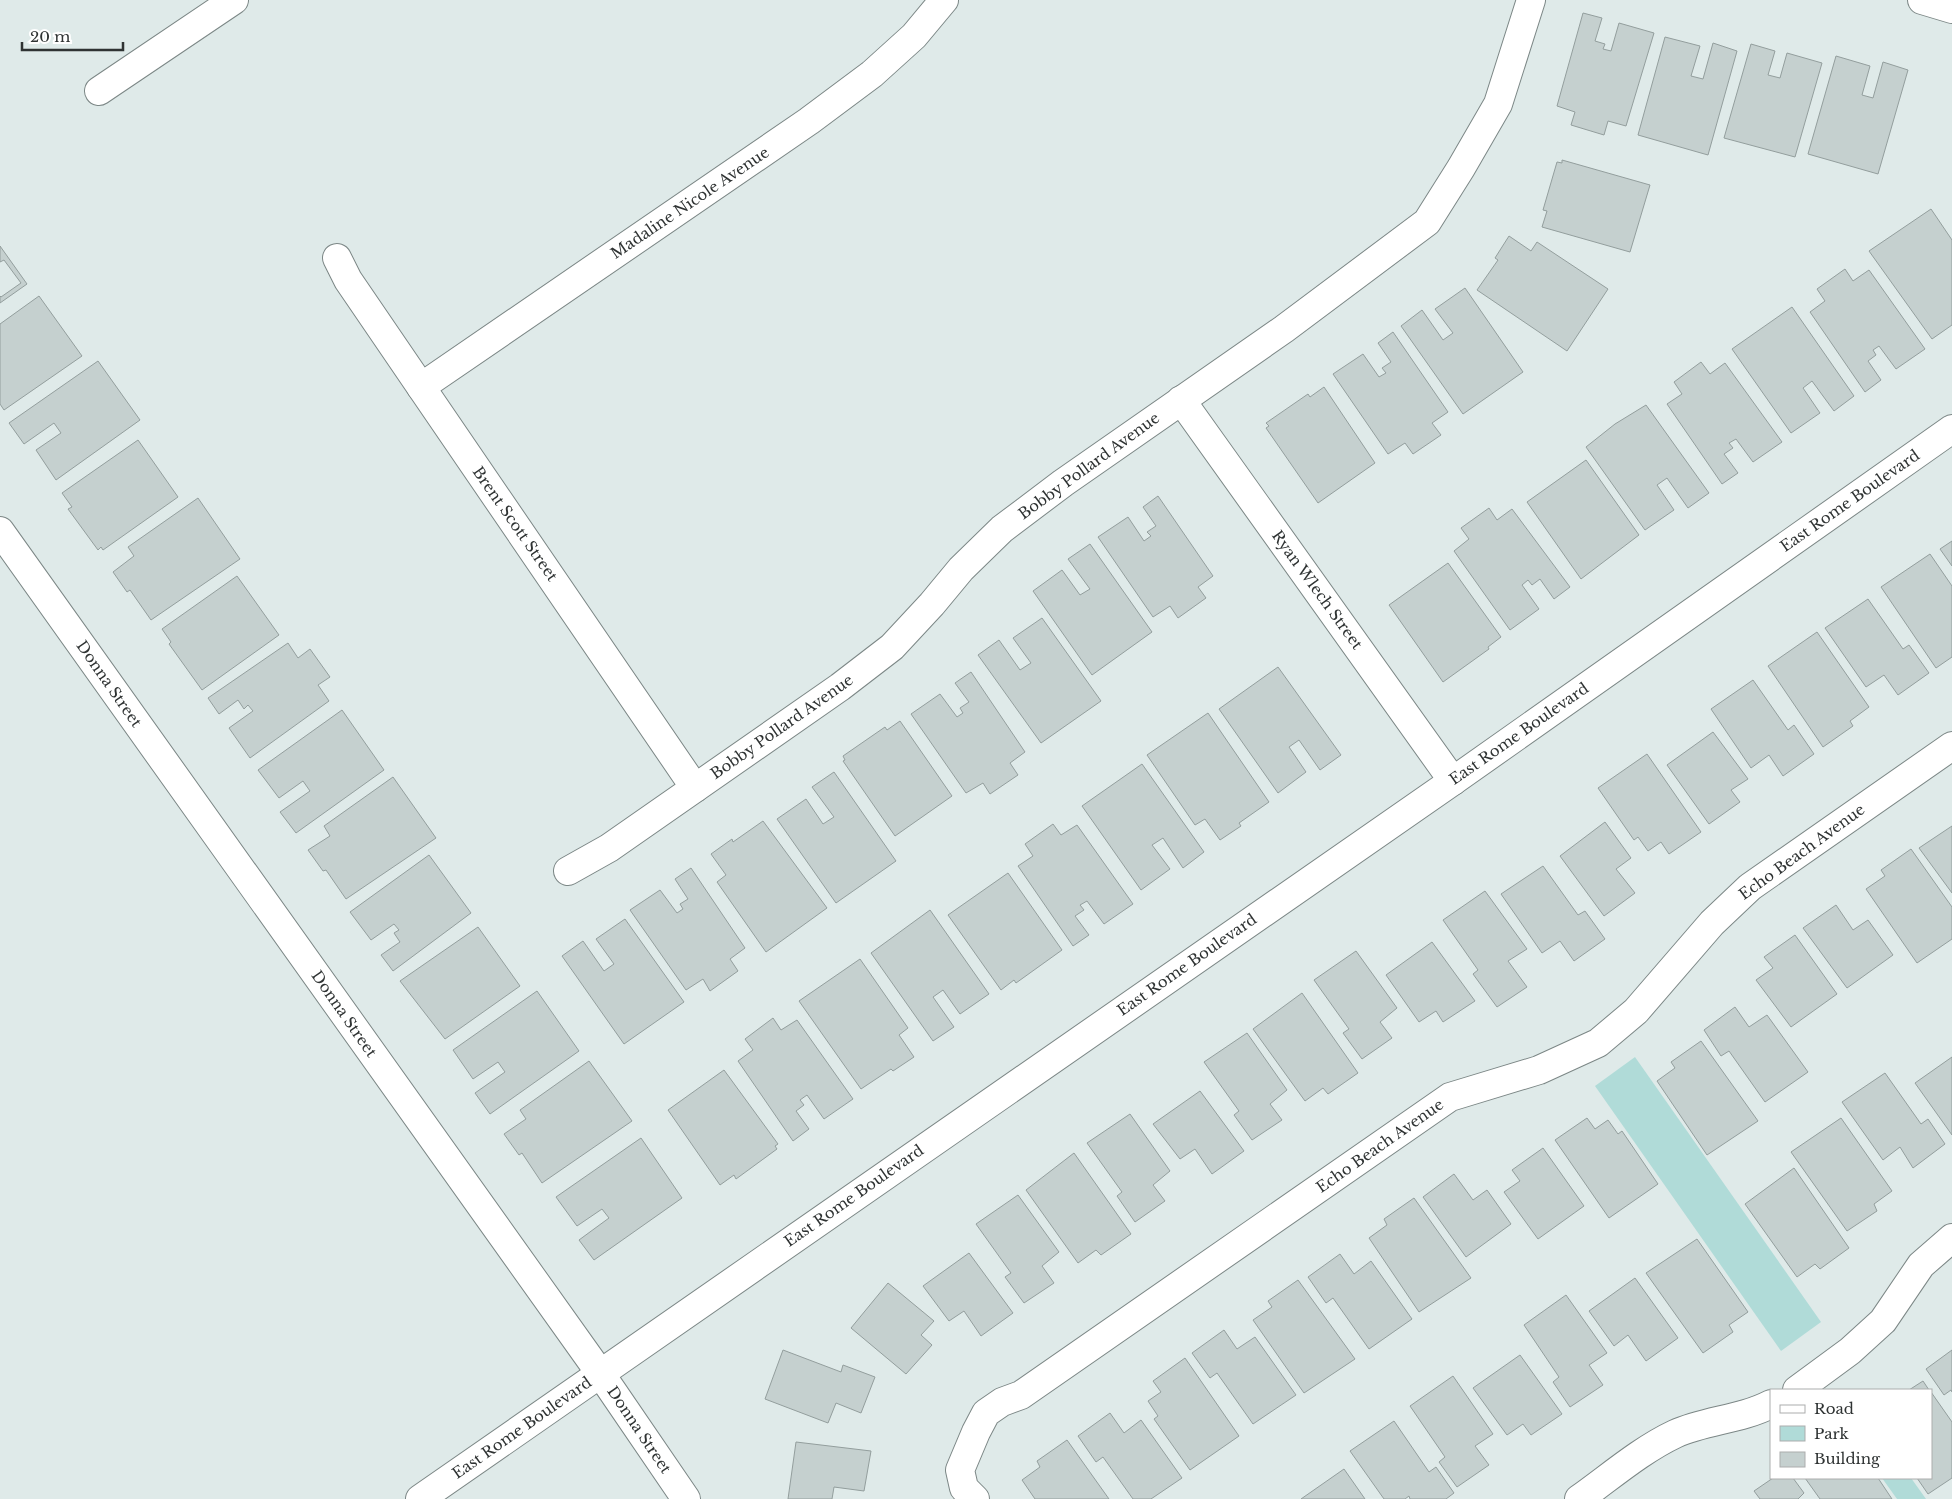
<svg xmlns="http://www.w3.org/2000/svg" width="1952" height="1499" font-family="'Libre Baskerville',serif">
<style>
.green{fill:#b0dbd8}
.building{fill:#c5d0cf;stroke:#939e9d}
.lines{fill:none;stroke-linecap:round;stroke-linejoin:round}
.minor-casing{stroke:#7c8786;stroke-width:30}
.minor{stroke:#fff;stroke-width:28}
.labels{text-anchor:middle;stroke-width:4.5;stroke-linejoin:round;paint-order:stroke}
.street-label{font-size:15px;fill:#2f3333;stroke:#fff}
</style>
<rect width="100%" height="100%" fill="#dfeae9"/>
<!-- green -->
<g class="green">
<path d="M1635 1057 1821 1322 1781 1351 1595 1086Z"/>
<path d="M1882 1478H1911L1926 1499H1897Z"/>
</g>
<!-- building -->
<g class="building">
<path d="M1583 13 1602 18 1595 41 1605 44 1603 49 1611 51 1619 23 1654 33 1626 126 1608 121 1604 135 1571 125 1575 112 1557 106Z"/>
<path d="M1665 37 1700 46 1691 76 1703 79 1713 43 1737 51 1708 155 1638 135Z"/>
<path d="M1751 44 1775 51 1768 75 1780 78 1787 53 1822 63 1795 157 1724 138Z"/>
<path d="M1836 56 1870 66 1862 95 1873 98 1883 62 1908 70 1878 174 1808 154Z"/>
<path d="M1562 160 1650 185 1630 252 1542 227 1547 211 1543 210 1557 162 1562 163Z"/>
<path d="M1931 209 1952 240V325L1932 339 1869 251Z"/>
<path d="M1509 236 1531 251 1537 242 1608 289 1567 351 1477 290 1498 260 1495 258Z"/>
<path d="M0 246 27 284 0 303V296L1 297 21 283 4 260 0 262Z"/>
<path d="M1845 269 1853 281 1869 270 1925 349 1896 369 1879 346 1873 350 1876 355 1868 361 1881 380 1865 392 1810 312 1825 301 1817 289Z"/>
<path d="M1465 288 1523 372 1463 414 1401 326 1422 310 1443 340 1453 333 1435 309Z"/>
<path d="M39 296 82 356 4 410 0 404V324Z"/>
<path d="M1792 307 1854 396 1834 411 1812 381 1803 388 1820 413 1791 433 1732 349Z"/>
<path d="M1393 332 1448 412 1432 423 1441 435 1413 454 1405 443 1388 454 1333 374 1363 354 1379 377 1386 373 1382 368 1391 362 1378 343Z"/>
<path d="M98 361 140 420 56 480 36 450 61 433 54 423 24 444 9 423Z"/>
<path d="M1701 362 1710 374 1725 363 1782 442 1753 462 1736 439 1729 443 1733 448 1724 454 1738 473 1722 484 1667 404 1682 394 1674 382Z"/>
<path d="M1324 387 1375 463 1318 503 1266 428 1269 426 1266 423 1308 394 1310 397Z"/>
<path d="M1646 405 1709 493 1688 508 1667 478 1657 485 1674 510 1645 530 1586 447 1615 424Z"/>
<path d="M138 440 178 497 103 550 101 547 98 550 68 509 72 507 62 493Z"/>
<path d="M1586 460 1639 535 1581 579 1527 502Z"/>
<path d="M1158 496 1213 576 1198 587 1206 598 1178 618 1170 606 1153 617 1098 537 1128 517 1144 541 1151 536 1147 532 1156 526 1143 507Z"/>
<path d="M198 498 240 559 151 620 130 590 127 592 113 572 134 556 128 547Z"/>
<path d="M1489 508 1497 520 1512 509 1570 587 1554 599 1540 579 1532 585 1528 580 1522 585 1539 609 1510 630 1454 551 1469 539 1461 528Z"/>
<path d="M1952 541V566L1940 549Z"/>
<path d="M1090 544 1152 632 1092 675 1033 591 1062 570 1080 595 1090 589 1068 559Z"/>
<path d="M1930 554 1952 586V657L1936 668 1881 587Z"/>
<path d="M1448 563 1501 637 1488 647 1489 649 1443 682 1389 605Z"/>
<path d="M237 576 279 635 202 690 169 644 171 642 162 629Z"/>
<path d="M1868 599 1903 649 1909 645 1929 673 1898 695 1884 675 1866 687 1825 628Z"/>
<path d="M1042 618 1101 701 1041 743 978 655 999 640 1020 670 1031 663 1013 638Z"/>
<path d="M1817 632 1869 707 1850 721 1853 726 1823 747 1768 666Z"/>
<path d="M288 643 298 658 310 649 330 677 318 685 329 701 250 758 229 728 253 711 248 705 244 709 238 700 219 714 208 698Z"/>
<path d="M1278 667 1341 755 1320 770 1299 740 1289 747 1306 772 1278 793 1219 709Z"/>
<path d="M971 672 1025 752 1010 763 1018 775 990 794 983 783 966 793 911 714 940 694 957 717 963 713 960 708 969 702 955 683Z"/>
<path d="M1753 680 1788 730 1794 725 1814 754 1783 776 1769 755 1751 768 1711 709Z"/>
<path d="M342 710 384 770 296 833 280 812 310 791 303 781 279 798 258 770Z"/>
<path d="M1208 713 1269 802 1239 823 1241 826 1220 840 1205 819 1195 825 1147 755Z"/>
<path d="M900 721 952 796 895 836 843 761 845 760 843 756 885 727 887 730Z"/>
<path d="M1713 732 1748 779 1731 790 1740 802 1709 824 1667 765Z"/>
<path d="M1647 754 1701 832 1669 854 1661 842 1648 851 1638 837 1634 840 1598 788Z"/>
<path d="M1142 764 1204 852 1183 868 1163 838 1152 845 1170 869 1141 890 1082 806Z"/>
<path d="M834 772 896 861 836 903 777 819 806 799 823 824 834 817 812 787Z"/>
<path d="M393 777 436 838 346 899 326 870 323 871 308 850 330 836 324 826Z"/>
<path d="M763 821 827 908 766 952 717 882 726 875 711 854 732 839 733 842Z"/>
<path d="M1605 822 1631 858 1616 869 1635 893 1604 916 1560 856Z"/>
<path d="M1053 824 1061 835 1077 825 1133 904 1104 924 1087 901 1080 905 1084 910 1075 916 1089 935 1073 946 1018 866 1033 856 1025 844Z"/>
<path d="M1952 826V893L1919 848Z"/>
<path d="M1911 849 1952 907V939L1917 963 1866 889 1885 876 1881 870Z"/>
<path d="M429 855 471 913 393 971 381 955 400 942 394 933 399 930 394 924 371 940 350 912Z"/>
<path d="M1543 866 1578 915 1585 911 1605 939 1574 961 1560 941 1542 953 1501 894Z"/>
<path d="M691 868 745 948 730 959 738 971 710 991 703 979 686 990 630 910 660 890 677 913 683 909 680 904 688 899 675 879Z"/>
<path d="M1008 873 1062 950 1016 983 1014 980 1001 990 948 915Z"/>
<path d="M1485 891 1527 949 1508 961 1527 987 1497 1007 1473 974 1478 970 1443 920Z"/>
<path d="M1836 905 1853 930 1868 920 1893 955 1847 988 1803 928Z"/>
<path d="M930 910 989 994 960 1014 943 990 933 997 954 1027 933 1041 871 953Z"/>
<path d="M625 919 684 1002 624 1044 562 956 583 941 604 971 614 964 596 939Z"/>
<path d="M478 927 520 986 445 1039 400 981Z"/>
<path d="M1795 935 1837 994 1791 1027 1756 980 1773 968 1764 957Z"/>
<path d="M1432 942 1475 1001 1443 1022 1436 1011 1419 1022 1386 975Z"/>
<path d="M1356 951 1397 1008 1380 1022 1392 1038 1362 1059 1343 1033 1349 1029 1314 980Z"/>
<path d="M860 959 908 1028 899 1035 914 1057 893 1071 891 1069 861 1089 799 1001Z"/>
<path d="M537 991 579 1051 490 1114 475 1093 505 1072 498 1062 473 1079 453 1050Z"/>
<path d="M1302 993 1358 1073 1328 1094 1323 1088 1305 1101 1253 1029Z"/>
<path d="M1735 1007 1749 1027 1767 1015 1808 1072 1765 1102 1729 1051 1721 1056 1704 1030Z"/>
<path d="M773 1018 781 1030 797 1020 853 1099 824 1119 807 1095 800 1100 804 1105 796 1111 809 1129 793 1141 738 1061 753 1050 745 1039Z"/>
<path d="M1247 1033 1287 1090 1270 1104 1282 1120 1252 1140 1234 1115 1239 1111 1204 1062Z"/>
<path d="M1701 1041 1758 1121 1707 1155 1657 1081 1675 1068 1671 1062Z"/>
<path d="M1952 1057V1135L1915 1083Z"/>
<path d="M589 1061 632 1121 542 1183 522 1153 519 1155 504 1134 526 1119 520 1110Z"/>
<path d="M724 1070 778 1144 775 1146 777 1149 736 1179 734 1175 720 1185 668 1110Z"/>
<path d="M1885 1073 1921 1124 1928 1119 1945 1144 1913 1168 1900 1147 1883 1160 1842 1102Z"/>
<path d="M1200 1091 1244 1151 1212 1174 1195 1149 1180 1159 1153 1124Z"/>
<path d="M1130 1114 1170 1171 1153 1185 1165 1201 1135 1222 1117 1196 1122 1192 1087 1143Z"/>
<path d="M1587 1118 1595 1129 1608 1120 1618 1134 1622 1131 1658 1184 1609 1218 1555 1140Z"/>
<path d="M1841 1118 1892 1191 1874 1204 1877 1211 1847 1231 1791 1152Z"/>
<path d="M641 1138 682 1198 594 1260 579 1240 609 1218 602 1209 577 1226 556 1197Z"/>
<path d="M1543 1148 1584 1206 1538 1239 1504 1192 1520 1181 1512 1170Z"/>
<path d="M1074 1153 1131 1234 1101 1255 1096 1250 1078 1263 1026 1190Z"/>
<path d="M1794 1168 1849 1248 1820 1269 1815 1264 1797 1277 1745 1204Z"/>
<path d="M1454 1174 1473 1200 1487 1190 1511 1224 1466 1257 1423 1197Z"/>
<path d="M1018 1195 1059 1252 1042 1266 1054 1283 1024 1303 1005 1277 1011 1273 976 1224Z"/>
<path d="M1414 1198 1471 1278 1419 1312 1369 1238 1387 1225 1384 1219Z"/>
<path d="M1697 1239 1748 1312 1729 1325 1733 1332 1703 1353 1646 1273Z"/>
<path d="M969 1253 1013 1313 981 1336 964 1311 949 1321 923 1286Z"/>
<path d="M1340 1254 1354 1274 1371 1261 1412 1319 1369 1349 1333 1298 1326 1303 1308 1277Z"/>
<path d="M1635 1278 1678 1338 1646 1361 1628 1335 1614 1346 1589 1311Z"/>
<path d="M1298 1280 1355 1359 1304 1393 1253 1320 1272 1307 1268 1301Z"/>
<path d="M888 1283 934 1321 921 1335 932 1345 906 1374 851 1328Z"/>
<path d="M1566 1295 1607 1353 1589 1365 1603 1385 1570 1407 1553 1382 1559 1377 1524 1325Z"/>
<path d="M1224 1330 1237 1349 1255 1337 1296 1395 1253 1424 1217 1373 1210 1378 1192 1353Z"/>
<path d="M783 1350 841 1372 843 1365 875 1377 861 1413 836 1403 828 1423 765 1399Z"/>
<path d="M1952 1350V1392L1951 1390 1944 1395 1926 1369Z"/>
<path d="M1520 1355 1562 1414 1531 1435 1523 1424 1507 1435 1473 1388Z"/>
<path d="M1185 1358 1239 1436 1190 1470 1154 1419 1158 1416 1148 1401 1161 1392 1153 1381Z"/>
<path d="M1453 1376 1493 1434 1475 1446 1489 1465 1457 1487 1439 1462 1445 1457 1410 1406Z"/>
<path d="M1923 1381 1929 1390H1909Z"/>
<path d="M1931 1392 1952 1422V1478L1928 1494 1917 1478H1931Z"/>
<path d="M1110 1413 1124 1433 1141 1420 1182 1478 1151 1499H1133L1103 1457 1096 1462 1078 1436Z"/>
<path d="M1394 1421 1429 1472 1436 1467 1454 1493 1446 1499H1410L1409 1496 1405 1499H1384L1350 1451Z"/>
<path d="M1067 1440 1109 1499H1035L1022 1480 1040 1467 1037 1461Z"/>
<path d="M796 1442 871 1451 864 1491 834 1487 832 1499H788Z"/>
<path d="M1344 1469 1365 1499H1301Z"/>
<path d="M1773 1478H1793L1804 1493 1798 1499H1760L1754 1491Z"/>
<path d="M1805 1478H1878L1892 1499H1820Z"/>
</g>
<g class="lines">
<defs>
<g id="minor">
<path d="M1922 0 1952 9"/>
<path d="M99 91 234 0"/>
<path d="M337 258 348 280 421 387 695 788"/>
<path d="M421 387 809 121 872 74 914 36 944 0"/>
<path d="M1181 400 1453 781"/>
<path d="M0 531 600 1373 686 1499"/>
<path d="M568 871 609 848 840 687 892 647 932 604 961 569 1002 529 1063 483 1284 329 1427 222 1461 168 1498 104 1531 0"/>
<path d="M1797 1390 1850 1351 1883 1321 1921 1265 1952 1238"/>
<path d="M420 1499 1453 781 1952 429"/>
<path d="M975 1499 964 1488 960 1470 976 1432 986 1413 1002 1402 1021 1395 1450 1097 1539 1070 1598 1043 1636 1011 1712 923 1750 887 1952 746"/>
<path d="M1579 1499C1610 1477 1641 1450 1675 1434 1706 1420 1740 1420 1771 1404"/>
</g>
</defs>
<!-- minor casing -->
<use href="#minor" class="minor-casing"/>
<!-- minor -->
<use href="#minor" class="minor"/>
</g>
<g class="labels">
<!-- street labels -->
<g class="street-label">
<text transform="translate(690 203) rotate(-34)" y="5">Madaline Nicole Avenue</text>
<text transform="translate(1089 466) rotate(-36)" y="5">Bobby Pollard Avenue</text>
<text transform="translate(1850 501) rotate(-35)" y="5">East Rome Boulevard</text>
<text transform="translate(515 524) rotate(55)" y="5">Brent Scott Street</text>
<text transform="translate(1317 590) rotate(54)" y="5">Ryan Wlech Street</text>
<text transform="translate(109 684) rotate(55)" y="5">Donna Street</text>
<text transform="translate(782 727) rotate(-35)" y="5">Bobby Pollard Avenue</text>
<text transform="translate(1519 734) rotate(-35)" y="5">East Rome Boulevard</text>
<text transform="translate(1802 852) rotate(-36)" y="5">Echo Beach Avenue</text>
<text transform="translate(1187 965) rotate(-35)" y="5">East Rome Boulevard</text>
<text transform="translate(344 1014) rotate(55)" y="5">Donna Street</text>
<text transform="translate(1380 1146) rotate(-35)" y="5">Echo Beach Avenue</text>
<text transform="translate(854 1196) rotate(-35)" y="5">East Rome Boulevard</text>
<text transform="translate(522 1428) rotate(-35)" y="5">East Rome Boulevard</text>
<text transform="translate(639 1430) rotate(56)" y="5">Donna Street</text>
</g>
</g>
<!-- legend -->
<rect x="1770" y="1389" width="162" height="90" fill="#ffffff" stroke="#acadad"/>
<rect x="1780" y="1405" width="25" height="8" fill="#ffffff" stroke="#acadad"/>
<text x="1814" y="1414" font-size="15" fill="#2f3333">Road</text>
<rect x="1780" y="1426" width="25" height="15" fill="#b0dbd8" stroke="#acadad"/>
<text x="1814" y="1439" font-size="15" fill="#2f3333">Park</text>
<rect x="1780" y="1452" width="25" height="15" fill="#c5d0cf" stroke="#acadad"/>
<text x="1814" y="1464" font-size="15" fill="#2f3333">Building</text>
<!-- scale -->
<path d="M22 42v8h101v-8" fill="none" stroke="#2f3333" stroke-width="2.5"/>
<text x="30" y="42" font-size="15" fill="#2f3333" stroke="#ffffff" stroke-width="4" paint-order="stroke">20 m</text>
</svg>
